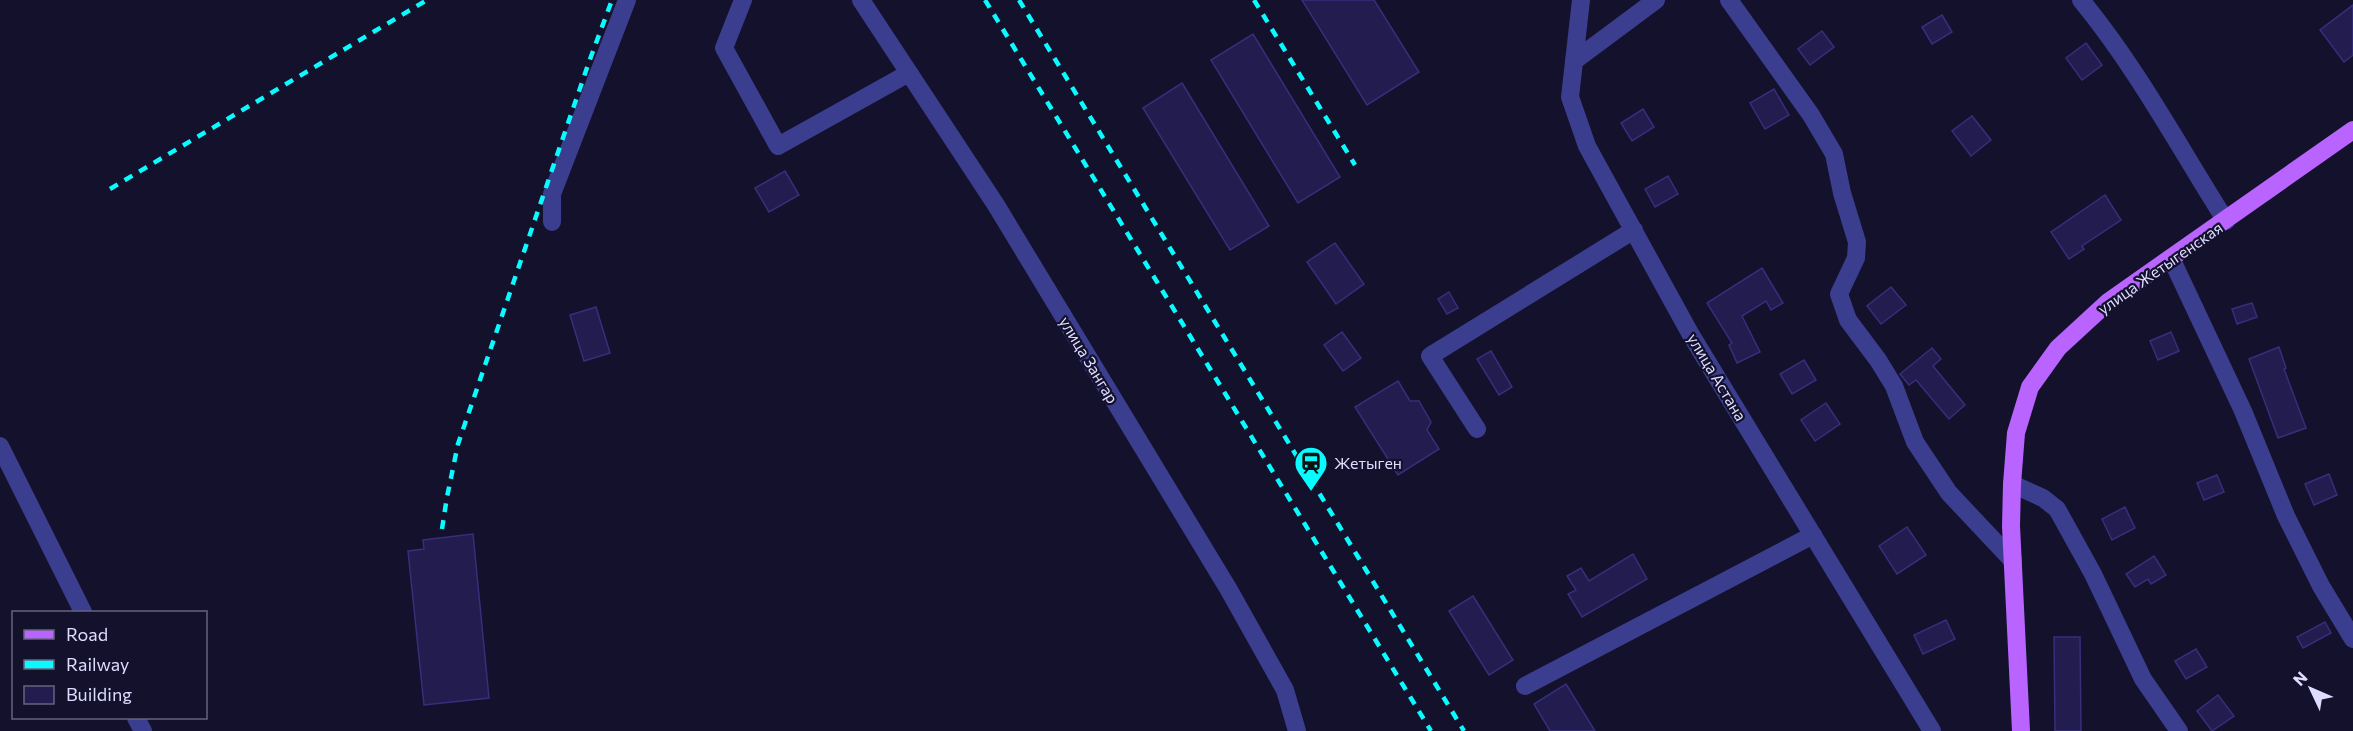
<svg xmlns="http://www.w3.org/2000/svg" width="2353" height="731" font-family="Commissioner,sans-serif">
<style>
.building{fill:#221c4f;stroke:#372e7c;stroke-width:1.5}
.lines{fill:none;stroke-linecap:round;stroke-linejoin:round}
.minor{stroke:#3b3e8e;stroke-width:18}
.major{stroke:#b964ff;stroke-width:18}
.rail{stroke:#09faff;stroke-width:4.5;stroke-dasharray:9 8;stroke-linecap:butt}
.labels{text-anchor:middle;stroke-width:4.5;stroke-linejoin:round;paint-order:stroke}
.street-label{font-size:16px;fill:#deddff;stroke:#14112d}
.poi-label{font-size:16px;fill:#deddff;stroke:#14112d;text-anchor:start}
</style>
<rect width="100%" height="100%" fill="#14112d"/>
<!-- building -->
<g class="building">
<path d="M1302 0H1374L1419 72 1367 105Z"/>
<path d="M2353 5V55L2344 62 2320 30Z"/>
<path d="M1942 15 1952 32 1932 44 1922 27Z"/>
<path d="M1822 31 1834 47 1810 65 1798 49Z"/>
<path d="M1253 34 1340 177 1298 203 1211 60Z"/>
<path d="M2086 43 2102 65 2082 80 2066 58Z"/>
<path d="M1182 83 1269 226 1230 250 1143 108Z"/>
<path d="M1774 89 1789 115 1765 129 1750 103Z"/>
<path d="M1643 109 1654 127 1632 141 1621 123Z"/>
<path d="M1972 116 1991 140 1971 156 1952 131Z"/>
<path d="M785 171 799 195 769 212 755 188Z"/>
<path d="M1668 176 1678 194 1655 207 1645 189Z"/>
<path d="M2105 195 2121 220 2082 246 2084 249 2069 259 2051 232Z"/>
<path d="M1335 243 1364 284 1336 304 1307 262Z"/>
<path d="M1762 268 1783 303 1771 310 1766 301 1742 316 1760 352 1737 363 1729 345 1732 343 1707 303Z"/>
<path d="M1891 287 1906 305 1881 324 1867 306Z"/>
<path d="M1449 292 1458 308 1447 314 1438 299Z"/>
<path d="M2252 303 2257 317 2237 324 2232 309Z"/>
<path d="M596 307 610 353 584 361 570 315Z"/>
<path d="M1342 332 1361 358 1343 371 1324 345Z"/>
<path d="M2171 332 2179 351 2158 360 2150 341Z"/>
<path d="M2279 347 2286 368 2284 369 2306 428 2278 438 2249 359Z"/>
<path d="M1932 348 1941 359 1933 366 1965 405 1949 419 1916 380 1909 385 1900 374Z"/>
<path d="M1491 351 1512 387 1499 395 1477 359Z"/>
<path d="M1804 360 1816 380 1792 394 1780 374Z"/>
<path d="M1398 381 1410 401H1419L1431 422 1427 430 1439 449 1398 475 1355 407Z"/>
<path d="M1826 403 1840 424 1815 441 1801 420Z"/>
<path d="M2329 474 2337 495 2314 505 2305 484Z"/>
<path d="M2217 475 2224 492 2204 500 2197 483Z"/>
<path d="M2125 507 2135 528 2112 540 2102 519Z"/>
<path d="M1907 527 1926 555 1897 574 1879 546Z"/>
<path d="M473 534 489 698 424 705 408 551 424 549 423 540Z"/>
<path d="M1633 554 1647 579 1582 617 1568 594 1576 590 1567 576 1581 568 1589 581Z"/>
<path d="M2154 556 2166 575 2151 584 2148 579 2135 587 2126 574Z"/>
<path d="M1473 596 1513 660 1489 675 1449 611Z"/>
<path d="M1946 620 1955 639 1923 654 1914 635Z"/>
<path d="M2325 622 2331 633 2303 648 2297 637Z"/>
<path d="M2054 637H2080L2081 731H2055Z"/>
<path d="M2196 649 2207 667 2186 679 2175 661Z"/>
<path d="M1566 684 1595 731H1550L1534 704Z"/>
<path d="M2218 695 2234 716 2212 731 2197 711Z"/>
</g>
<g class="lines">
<!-- minor -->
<g class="minor">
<path d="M743 0 724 48 778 146 909 73"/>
<path d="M861 0 996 205 1229 590 1285 690 1297 731"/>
<path d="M1581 0 1570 97 1587 146 1691 335 1932 731"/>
<path d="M1729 0 1811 115 1834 154 1842 193 1857 242 1856 258 1839 294 1848 320 1878 360 1894 386 1915 442 1949 493 2013 561"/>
<path d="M2081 0C2137 68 2179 147 2226 221"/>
<path d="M1574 61 1656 0"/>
<path d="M552 222V194L627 0"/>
<path d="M2171 258 2243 411 2286 516 2321 586 2353 639"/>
<path d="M1477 429 1430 356 1634 230"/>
<path d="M0 446 83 612"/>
<path d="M2012 484 2043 498 2057 509 2093 574 2143 679 2179 731"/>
<path d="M1525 686 1813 535"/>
<path d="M136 718 143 731"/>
</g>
<!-- major -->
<path class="major" d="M2021 731 2011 526 2012 484 2016 433 2030 387 2058 348 2108 302 2353 130"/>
<!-- rail -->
<g class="rail">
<path d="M985 0 1431 731"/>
<path d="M1019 0 1464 731"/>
<path d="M1254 0 1355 165"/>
<path d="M110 189 427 0"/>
<path d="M442 529 447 497 458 444 589 62 612 0"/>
</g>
</g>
<!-- icons -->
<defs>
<symbol id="station-pin" viewBox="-11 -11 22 30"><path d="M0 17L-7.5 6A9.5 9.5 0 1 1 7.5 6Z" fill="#09faff" stroke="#14112d"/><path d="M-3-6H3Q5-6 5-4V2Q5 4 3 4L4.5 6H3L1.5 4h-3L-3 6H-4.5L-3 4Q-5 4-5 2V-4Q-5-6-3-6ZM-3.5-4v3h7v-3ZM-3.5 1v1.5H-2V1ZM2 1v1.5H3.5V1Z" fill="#111"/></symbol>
</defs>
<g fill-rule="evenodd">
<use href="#station-pin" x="1292" y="444" width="38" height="52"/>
</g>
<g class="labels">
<!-- street labels -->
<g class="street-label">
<text transform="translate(2160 268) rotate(-35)" y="6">улица Жетыгенская</text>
<text transform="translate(1089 360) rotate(59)" y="6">улица Зангар</text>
<text transform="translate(1717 377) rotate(59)" y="6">улица Астана</text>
</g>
<!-- poi labels -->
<g class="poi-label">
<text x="1334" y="469">Жетыген</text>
</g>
</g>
<!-- legend -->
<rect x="12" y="611" width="195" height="108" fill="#14112d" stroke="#656381" stroke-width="1.5"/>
<rect x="24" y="630" width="30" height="9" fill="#b964ff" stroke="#656381" stroke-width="1.5"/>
<text x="66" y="641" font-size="18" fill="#deddff">Road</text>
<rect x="24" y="660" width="30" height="9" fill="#09faff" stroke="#656381" stroke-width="1.5"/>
<text x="66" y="671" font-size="18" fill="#deddff">Railway</text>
<rect x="24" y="686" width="30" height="18" fill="#221c4f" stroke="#656381" stroke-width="1.5"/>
<text x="66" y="701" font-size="18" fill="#deddff">Building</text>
<!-- north arrow -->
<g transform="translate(2311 689) rotate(314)" stroke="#14112d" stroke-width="4.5" paint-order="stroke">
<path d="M0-4.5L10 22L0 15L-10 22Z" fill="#deddff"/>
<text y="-9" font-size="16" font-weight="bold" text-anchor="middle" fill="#deddff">N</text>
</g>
</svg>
